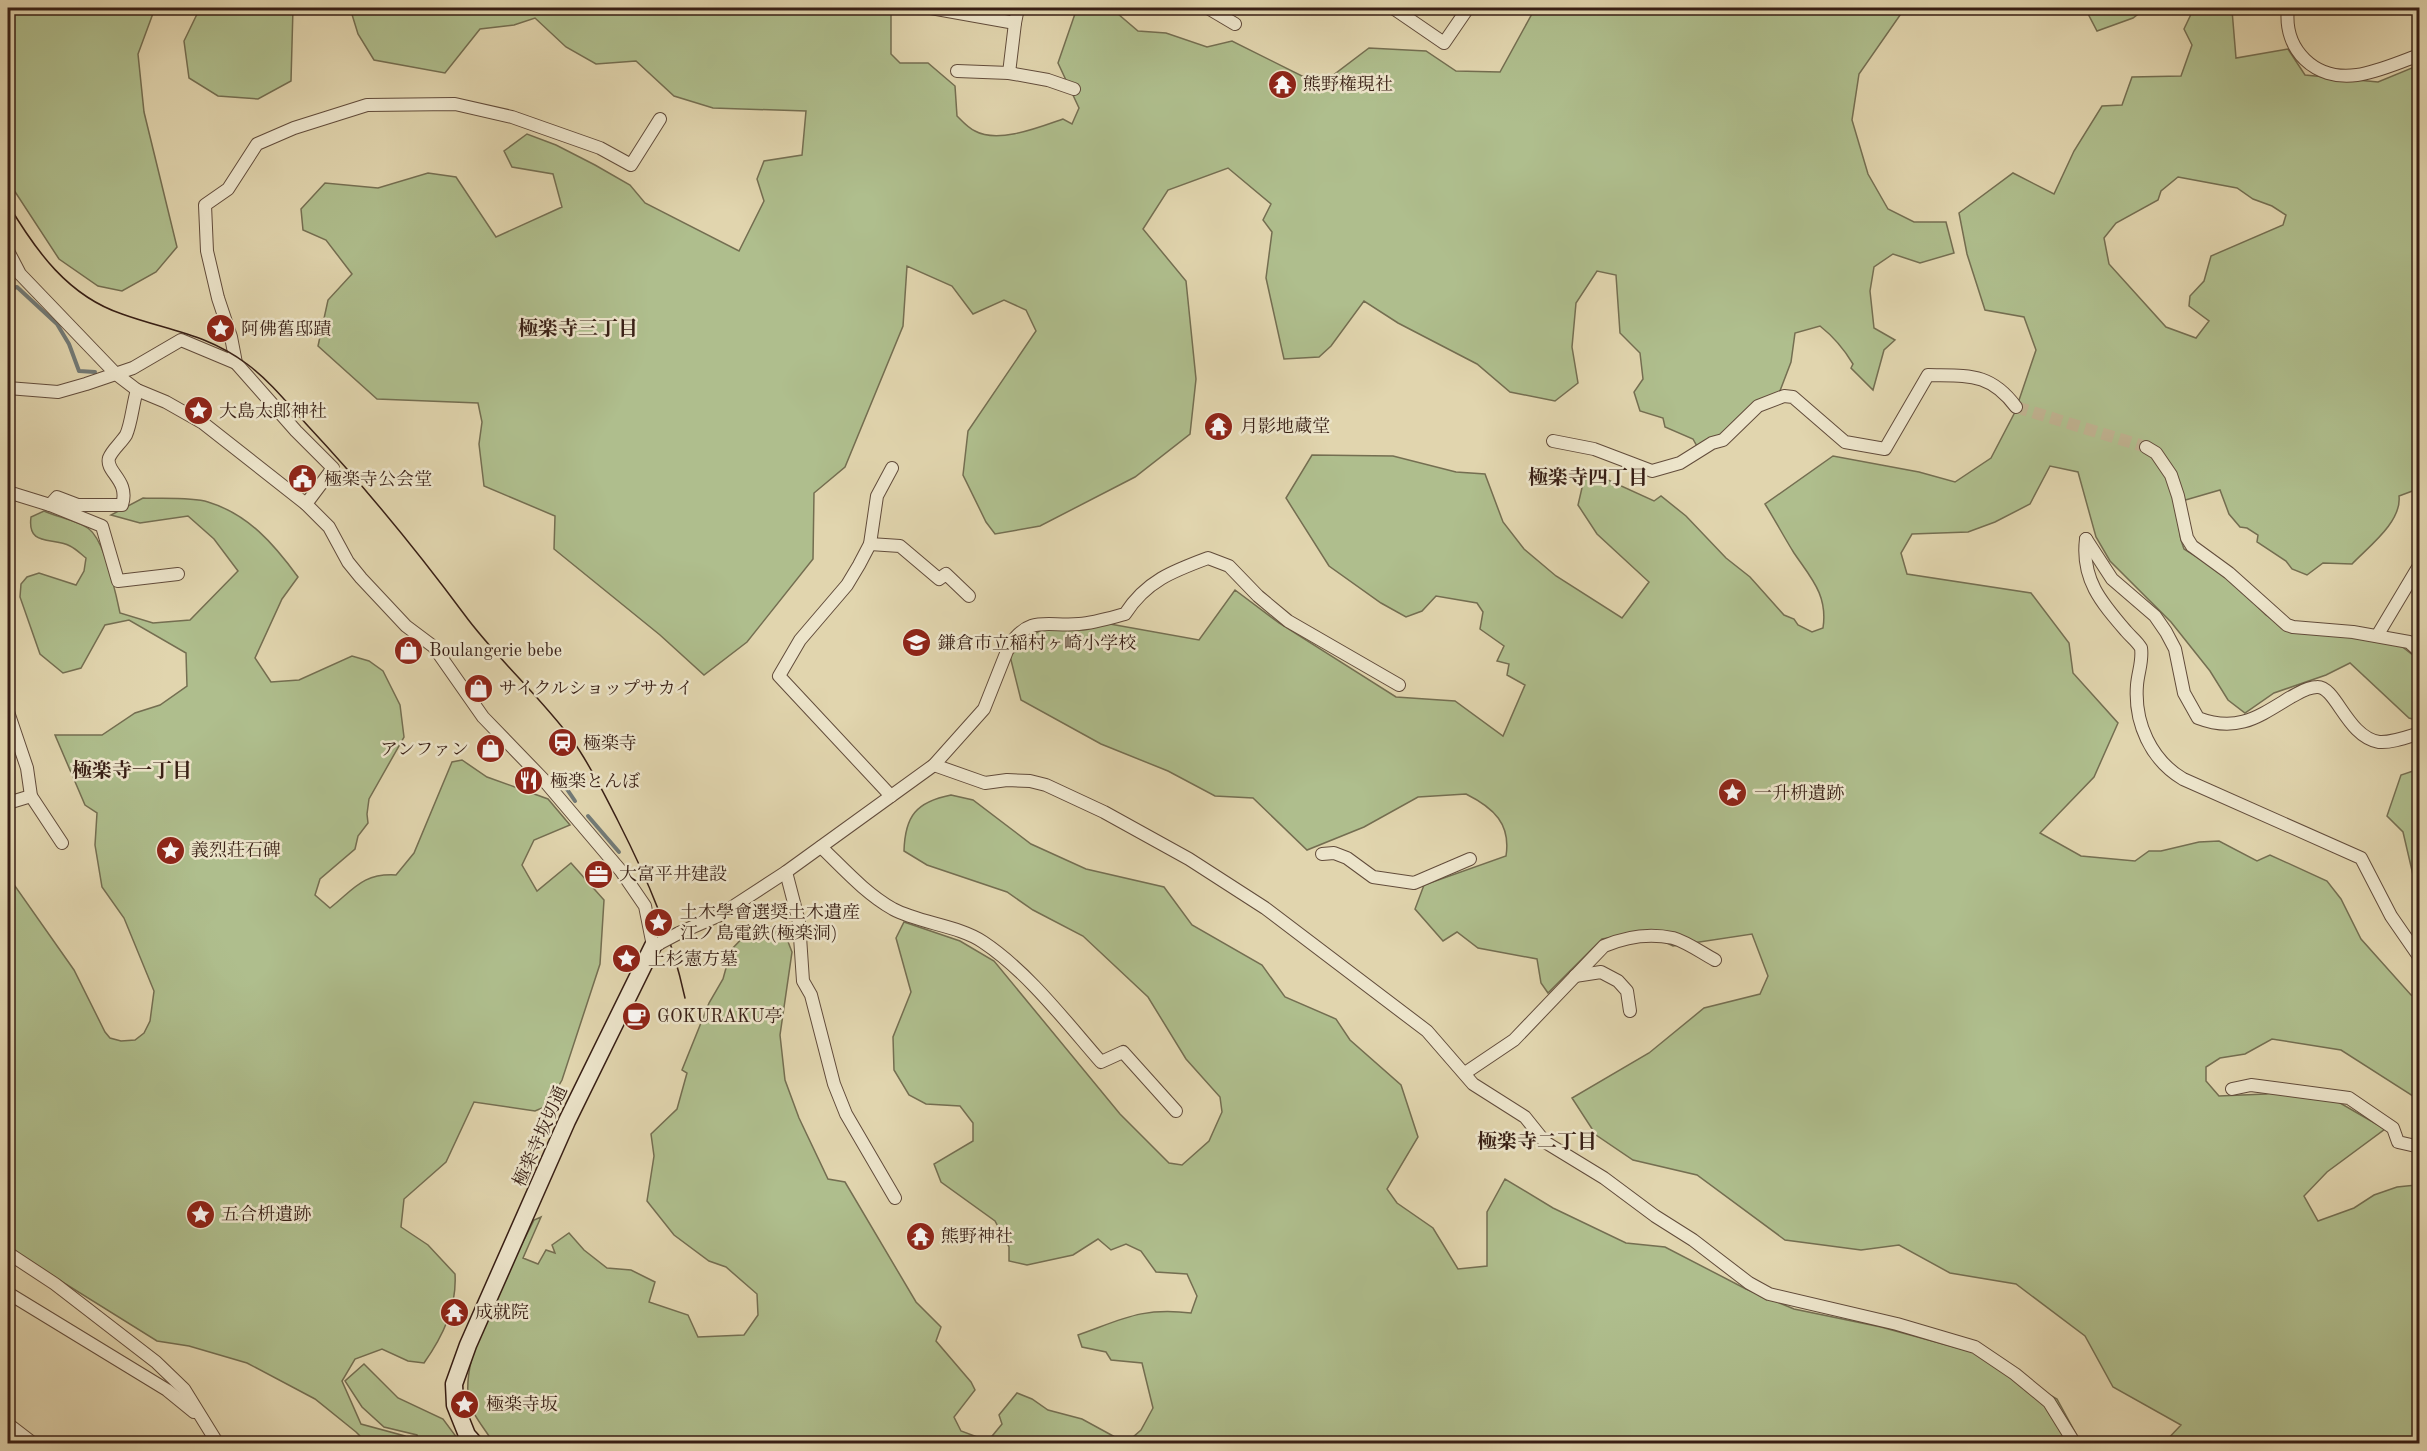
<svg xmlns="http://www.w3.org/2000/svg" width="2427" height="1451" font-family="'Old Standard TT','Noto Serif JP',serif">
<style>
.green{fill:#afbe8d;stroke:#746e51;stroke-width:1.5;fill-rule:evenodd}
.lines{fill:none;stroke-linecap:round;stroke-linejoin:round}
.stream{stroke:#727a76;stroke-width:4}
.street-tunnel{stroke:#bfb18f;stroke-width:12;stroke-dasharray:12 6;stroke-linecap:butt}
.street-casing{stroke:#624c3b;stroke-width:14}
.secondary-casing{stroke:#381f15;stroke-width:19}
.street{stroke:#ece4ca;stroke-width:12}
.secondary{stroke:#ece4ca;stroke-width:16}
.tram{stroke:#381f15;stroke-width:1.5}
.street-bridge-casing{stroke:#624c3b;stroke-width:14;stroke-linecap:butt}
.street-bridge{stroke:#ece4ca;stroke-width:12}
.labels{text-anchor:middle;stroke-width:5;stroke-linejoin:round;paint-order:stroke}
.poi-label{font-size:18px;fill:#381f15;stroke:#ece4ca;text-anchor:start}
.street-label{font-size:18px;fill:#381f15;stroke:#ece4ca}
.neighbourhood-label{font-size:20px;font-weight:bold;fill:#381f15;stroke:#ece4ca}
</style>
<rect width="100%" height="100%" fill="#e1d5ae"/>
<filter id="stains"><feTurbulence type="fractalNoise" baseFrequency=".00333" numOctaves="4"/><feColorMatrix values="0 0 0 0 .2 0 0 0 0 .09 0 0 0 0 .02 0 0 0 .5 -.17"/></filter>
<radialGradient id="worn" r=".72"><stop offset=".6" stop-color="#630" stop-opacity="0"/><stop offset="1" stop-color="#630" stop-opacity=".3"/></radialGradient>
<!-- green -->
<g class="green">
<path d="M8 8H155L138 54 144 112 177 247 156 272 122 291 98 286 59 259 8 181Z"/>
<path d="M200 8H293L291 81 258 99 218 96 189 78 184 41Z"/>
<path d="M350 8H891V54L900 63H928L955 86 957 116C962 121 968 128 975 131 998 144 1040 127 1063 119L1072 124 1079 108 1058 63 1077 8H1111L1138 31 1166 33 1207 47 1232 41 1320 85 1369 48 1426 51 1456 71 1500 72 1533 12 1528 8H1905L1859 74 1852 120 1868 174 1888 209 1914 222H1946L1954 253 1920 263 1893 254 1874 267 1870 291 1874 328 1895 340 1884 350 1873 390 1851 368 1853 364C1844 349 1834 337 1820 326L1795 333 1791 362 1778 396 1731 430 1698 448 1693 439 1665 427 1663 418 1640 411 1634 392 1643 379 1640 353 1620 333 1616 275 1597 271 1576 303 1572 347 1578 383 1555 401 1510 392 1477 364 1398 323 1364 301 1331 346 1319 357 1284 359 1266 278 1272 232 1263 220 1271 204 1228 168 1168 190 1143 229 1186 281 1196 379 1190 434 1135 477 1040 526 995 534 986 522 963 475 968 431 1036 331 1026 310 1004 300 973 314 952 286 907 266 903 326 845 467 814 493 813 559 747 642 704 675 660 635 554 549 555 516 484 486 479 444 482 422 478 403 377 399 318 346 328 300 352 274 326 240 303 230 301 209 325 183 378 188 428 173 456 177 496 237 562 207 553 174 512 167 504 151 527 134 556 145 595 165 630 185 645 203 739 251 764 201 757 179 764 161 802 155 806 111 713 108 674 96 636 61 596 64 566 47 535 18 514 25 480 29 445 73 374 60 358 34Z"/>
<path d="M2085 8H2146L2133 18 2097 31Z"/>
<path d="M2194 8H2236L2232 10 2236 58 2288 49 2305 75 2378 82 2419 65V485L2415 490 2399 496C2402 522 2368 547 2352 564L2323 563 2307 575 2292 569 2286 561 2257 542 2258 535 2247 528 2240 527 2229 514 2220 490 2175 503 2181 540 2184 549 2226 575 2266 615 2294 632 2355 636 2400 645 2419 660V721L2409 718 2350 663 2326 675 2274 693 2245 713 2228 700 2210 671 2171 622 2110 561 2096 537 2078 472 2050 466 2030 504 1995 522 1968 532 1912 534 1901 553 1907 574 2031 593 2069 643 2073 673 2118 723 2094 777 2040 833 2081 856 2135 861 2149 851H2161L2199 842 2219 841 2257 861 2270 855 2327 881 2341 899 2361 939 2411 995 2419 999V1100L2341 1050 2272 1039 2245 1054 2220 1058 2206 1067V1081L2219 1096 2266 1094 2290 1088 2328 1096 2385 1129 2327 1172 2304 1196 2318 1221 2354 1208 2374 1195 2397 1187 2416 1185 2419 1191V1443H2164L2181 1425 2113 1387 2085 1336 2016 1284 1950 1273 1899 1245 1861 1250 1785 1240 1697 1175 1633 1160 1596 1135 1572 1098 1649 1053 1704 1008 1760 994 1768 976 1752 934 1673 946 1644 932 1602 939 1548 993 1541 983 1537 959 1478 948 1457 932 1443 941 1415 909 1424 885 1506 856C1511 824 1494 808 1466 794L1418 797 1364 827 1307 850 1253 798 1215 796 1168 771 1101 744 1021 700 1010 656 1039 631 1110 624 1199 640 1235 590 1279 623 1396 697 1455 701 1503 736 1525 685 1507 675 1509 664 1497 661 1504 646 1480 629 1483 612 1477 603 1436 596 1422 611 1406 617 1381 603 1329 566 1286 498 1312 455 1393 456 1456 472 1485 474 1503 522 1524 549 1556 576 1622 618 1649 582 1597 534 1578 505 1584 479H1606L1654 501 1661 496 1686 516 1726 558 1750 577 1784 615 1794 619 1798 625 1812 632 1823 628C1828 595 1811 578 1794 553 1784 537 1775 520 1765 504L1833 456 1919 472 1955 482 1991 458 2015 412 2036 350 2024 317 1985 310 1967 254 1959 213 2013 173 2054 194 2074 151 2102 106 2122 105 2132 77 2181 76 2192 45 2184 29ZM2178 177 2237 188 2253 199 2272 206 2286 215 2283 225 2211 256 2204 281 2190 296 2189 306 2209 321 2196 338 2166 327 2109 264 2104 238 2116 223 2158 200 2161 191Z"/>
<path d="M143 498C162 499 191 497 208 502 248 514 274 544 298 577L282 599 255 658 271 682 299 680 352 656 369 661 383 671 400 705 404 737 369 799 367 814 368 823 358 836 355 849 320 879 315 895 330 908C354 889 363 873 396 875L414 853 452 762 462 760 487 777 548 799 570 825 534 840 522 865 537 891 571 863 604 900 600 964 562 1080 547 1106 535 1111 474 1102 446 1162 404 1199 401 1227 428 1245 455 1274C457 1307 443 1336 424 1363L408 1361 382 1349 355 1359 342 1381 361 1424 405 1436 410 1443H367L356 1432 315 1399 247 1363 189 1346 157 1341 8 1248V876L74 970 105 1032 110 1038 121 1041 135 1040 144 1033 150 1021 154 991 124 918 102 887 95 845 97 813 85 805 55 735H102L135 713 160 705 187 686 186 653 129 620 105 625 81 668 63 673 40 654 20 597 21 584 27 577 39 573 76 585 84 571 86 558C81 554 76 549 70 546 52 537 27 547 31 517L44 511C57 517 79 521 89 529 104 540 116 594 120 613L153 623 190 620 238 571 214 539 188 516 140 523 111 515Z"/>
<path d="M2419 769H2420L2419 882 2413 875 2403 832 2387 816 2401 775Z"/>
<path d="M951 795 973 800 1031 844 1086 869 1164 887 1192 925 1262 965 1285 997 1336 1019 1350 1040 1401 1085 1418 1137 1387 1189 1397 1203 1433 1228 1458 1269 1487 1266V1212L1505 1179 1553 1208 1626 1243 1665 1247 1746 1289 1794 1309 1881 1327 1976 1353 2057 1399 2081 1443 494 1444C485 1428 470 1414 468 1395 464 1345 507 1274 529 1230L534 1220 541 1217 523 1258 538 1264 546 1250 555 1253 552 1245 569 1233 584 1250 607 1268 631 1270 655 1282 649 1302 688 1315 698 1337 744 1335 758 1315 757 1294 726 1267 709 1261 674 1235 647 1201 654 1156 651 1134 677 1109 687 1073 682 1070 709 1003 723 979 731 950 752 928 782 926 792 952 780 1035 785 1080 799 1118 828 1179 845 1182 916 1302 941 1327 936 1341 971 1382 975 1390 954 1417 961 1431 988 1441 1002 1424 999 1415 1017 1393 1032 1399 1048 1410 1082 1419 1126 1443 1141 1430 1153 1408 1142 1363 1111 1360 1106 1352 1082 1347 1078 1335C1123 1319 1142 1307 1191 1313L1197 1296 1187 1274 1156 1272 1141 1251 1126 1244 1111 1250 1098 1239 1073 1255 1027 1265 1009 1261V1247L995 1221 941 1182 934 1164 973 1141V1123L960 1106 926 1104 909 1095 894 1070 893 1037 911 992 896 938 904 922 960 941 994 961 1120 1114 1169 1163 1182 1165 1209 1141 1222 1112 1220 1097 1186 1059 1148 997 1083 936 1033 910 1007 892 927 865 904 851C905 816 916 802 951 795Z"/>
<path d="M364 1364 398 1398 443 1419 457 1438 465 1443H420L417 1435 384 1427 362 1407 345 1381Z"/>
</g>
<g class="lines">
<!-- stream -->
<g class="stream">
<path d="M8 290 17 287 57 324 69 344 79 371 95 372"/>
<path d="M558 776 575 801"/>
<path d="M588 816 619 852"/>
</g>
<!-- street-tunnel -->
<path class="street-tunnel" d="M2016 407 2146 447"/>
<defs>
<g id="street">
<path d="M931 8 1015 23 1018 8"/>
<path d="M1208 8 1235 24"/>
<path d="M1393 8 1444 43 1468 8"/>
<path d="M2288 8C2283 50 2315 81 2357 75 2378 72 2399 62 2420 55"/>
<path d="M957 71 1009 73 1048 80 1074 89"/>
<path d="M1009 73 1015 23"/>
<path d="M8 251 20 274 116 374 137 390 166 402 203 423 306 504 329 527 348 562 361 578 406 626 434 647 483 717 542 778 621 871 645 906 653 946 659 944"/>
<path d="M8 388 58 392 86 384 133 368 181 340 236 363"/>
<path d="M1553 441 1594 449 1652 471 1680 463 1712 443 1723 440 1758 406 1784 396 1793 397 1845 442 1885 449 1928 375C1968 376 1990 372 2016 407"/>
<path d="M2146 447 2156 453 2171 475 2178 496 2187 538 2192 546 2229 573 2287 625 2293 627 2353 632 2409 642 2420 652"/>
<path d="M8 492 50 505 57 497 78 505H122C130 480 105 472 109 458 112 450 121 443 126 435 131 425 133 403 137 390"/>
<path d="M306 504 333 468 296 431 236 363 231 337 218 298 207 251 205 205 228 189 257 144 294 128 367 105 455 104 512 117 600 148 631 165 660 119"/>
<path d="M50 505 102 526 118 581 178 574"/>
<path d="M2086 539C2081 579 2101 602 2126 631 2131 637 2137 641 2141 648 2143 661 2138 672 2137 685 2134 723 2151 760 2183 779L2361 858 2391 916 2420 958"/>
<path d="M2086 539 2112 579 2155 616 2166 632 2175 649 2184 693 2198 718C2237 733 2258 717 2291 697 2299 693 2307 687 2317 687 2336 686 2347 737 2379 742 2392 743 2407 737 2420 733"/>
<path d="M870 544 900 546 939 579 946 574 969 596"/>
<path d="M2377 636 2420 564"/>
<path d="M8 712 27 768 31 796 62 843"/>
<path d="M934 765 985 783 1007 780 1030 781 1046 785 1104 812 1189 859 1265 908 1427 1031 1473 1084 1525 1117 1545 1142 1604 1178 1655 1216 1693 1240 1749 1283 1769 1294 1897 1324 1975 1347 2015 1374 2049 1402 2075 1444"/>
<path d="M891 796 779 676 800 640 847 585 859 565 870 544 877 496 892 468"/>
<path d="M8 803 31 796"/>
<path d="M821 847C844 869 865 893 893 909 919 923 960 926 983 942 1028 972 1066 1022 1101 1062L1123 1052 1176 1111"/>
<path d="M1322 854 1334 853 1347 858 1373 877 1414 883 1470 859"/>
<path d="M786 872 799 922 803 981 811 995 834 1084 846 1114 895 1198"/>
<path d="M679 933 720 915 786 872 934 765 984 709 1009 646C1030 614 1048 627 1079 624 1094 623 1110 618 1125 614 1146 581 1173 571 1208 558L1229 566 1258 596 1288 621 1399 685"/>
<path d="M1575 976 1601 972 1618 981 1627 991 1630 1011"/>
<path d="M1465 1073 1514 1040 1604 946C1625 937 1650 933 1673 938 1687 942 1702 953 1715 960"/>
<path d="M2232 1089 2251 1085 2349 1098 2393 1128 2398 1142 2420 1147"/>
<path d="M8 1253 55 1284 156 1362 184 1389 218 1444"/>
<path d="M8 1293 167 1390 194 1412"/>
<path d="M8 1424 34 1444"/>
</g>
<path id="secondary" d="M475 1444 467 1435 455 1405 454 1384 468 1345 567 1121 653 946"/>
</defs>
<!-- street casing -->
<use href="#street" class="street-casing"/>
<!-- secondary casing -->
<use href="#secondary" class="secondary-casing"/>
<!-- street -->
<use href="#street" class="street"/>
<!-- secondary -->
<use href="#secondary" class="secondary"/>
<!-- tram -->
<path class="tram" d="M8 204C36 251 68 296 122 314 169 331 205 333 247 364 270 381 289 405 308 426 364 486 415 548 464 614 497 659 540 696 573 741 591 766 604 794 618 821 648 880 671 934 685 998"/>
<defs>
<path id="street-bridge" d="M660 943 679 933"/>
</defs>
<!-- street-bridge casing -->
<use href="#street-bridge" class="street-bridge-casing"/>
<!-- street-bridge -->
<use href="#street-bridge" class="street-bridge"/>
</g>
<!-- icons -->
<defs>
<symbol id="temple-disc" viewBox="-11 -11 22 22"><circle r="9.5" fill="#8f2418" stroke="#ece4ca"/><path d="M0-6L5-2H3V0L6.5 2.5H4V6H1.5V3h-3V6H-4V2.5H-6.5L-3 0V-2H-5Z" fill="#fff"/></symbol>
<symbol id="sight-disc" viewBox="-11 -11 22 22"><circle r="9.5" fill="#8f2418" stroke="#ece4ca"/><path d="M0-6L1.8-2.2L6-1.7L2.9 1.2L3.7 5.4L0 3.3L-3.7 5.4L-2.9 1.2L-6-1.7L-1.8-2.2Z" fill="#fff"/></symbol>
<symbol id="civic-disc" viewBox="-11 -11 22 22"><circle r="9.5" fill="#8f2418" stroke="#ece4ca"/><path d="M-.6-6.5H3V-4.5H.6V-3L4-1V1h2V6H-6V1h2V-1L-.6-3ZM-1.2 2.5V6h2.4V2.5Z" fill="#fff"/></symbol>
<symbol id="school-disc" viewBox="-11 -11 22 22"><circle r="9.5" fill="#8f2418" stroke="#ece4ca"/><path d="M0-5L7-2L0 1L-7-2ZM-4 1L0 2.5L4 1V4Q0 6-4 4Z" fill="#fff"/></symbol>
<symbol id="shop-disc" viewBox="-11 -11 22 22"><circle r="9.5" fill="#8f2418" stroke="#ece4ca"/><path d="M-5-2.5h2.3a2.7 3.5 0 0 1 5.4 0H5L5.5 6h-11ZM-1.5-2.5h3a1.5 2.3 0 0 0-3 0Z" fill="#fff"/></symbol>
<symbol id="station-disc" viewBox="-11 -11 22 22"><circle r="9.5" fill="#8f2418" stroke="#ece4ca"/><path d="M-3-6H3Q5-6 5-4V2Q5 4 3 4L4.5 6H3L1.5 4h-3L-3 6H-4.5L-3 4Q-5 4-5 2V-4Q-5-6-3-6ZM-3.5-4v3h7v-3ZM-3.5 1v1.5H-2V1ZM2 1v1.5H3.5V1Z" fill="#fff"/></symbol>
<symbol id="restaurant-disc" viewBox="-11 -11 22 22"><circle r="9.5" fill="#8f2418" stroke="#ece4ca"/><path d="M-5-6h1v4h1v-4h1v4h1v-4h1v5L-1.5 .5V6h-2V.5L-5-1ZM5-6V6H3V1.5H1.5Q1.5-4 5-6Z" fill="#fff"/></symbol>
<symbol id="office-disc" viewBox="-11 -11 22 22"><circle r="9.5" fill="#8f2418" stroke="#ece4ca"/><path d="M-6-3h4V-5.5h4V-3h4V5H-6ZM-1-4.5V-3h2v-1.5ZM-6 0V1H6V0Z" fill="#fff"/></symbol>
<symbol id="cafe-disc" viewBox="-11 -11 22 22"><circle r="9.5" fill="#8f2418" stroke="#ece4ca"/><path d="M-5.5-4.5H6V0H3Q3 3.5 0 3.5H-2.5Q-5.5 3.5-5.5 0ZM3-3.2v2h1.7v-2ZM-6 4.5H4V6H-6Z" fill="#fff"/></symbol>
</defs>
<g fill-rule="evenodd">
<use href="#temple-disc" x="1266" y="68" width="33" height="33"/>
<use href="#sight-disc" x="204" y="312" width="33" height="33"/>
<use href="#sight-disc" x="182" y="394" width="33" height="33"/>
<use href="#temple-disc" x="1202" y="410" width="33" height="33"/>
<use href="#civic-disc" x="286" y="462" width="33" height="33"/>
<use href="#school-disc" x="900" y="626" width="33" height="33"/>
<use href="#shop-disc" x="392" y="634" width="33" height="33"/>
<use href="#shop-disc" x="462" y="672" width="33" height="33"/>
<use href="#station-disc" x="546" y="726" width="33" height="33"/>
<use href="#shop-disc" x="474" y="732" width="33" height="33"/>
<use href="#restaurant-disc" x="512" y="764" width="33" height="33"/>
<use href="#sight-disc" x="1716" y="776" width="33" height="33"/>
<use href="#sight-disc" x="154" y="834" width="33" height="33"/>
<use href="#office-disc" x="582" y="858" width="33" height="33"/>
<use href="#sight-disc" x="642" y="906" width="33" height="33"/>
<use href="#sight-disc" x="610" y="942" width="33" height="33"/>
<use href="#cafe-disc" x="620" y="1000" width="33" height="33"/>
<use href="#sight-disc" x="184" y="1198" width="33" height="33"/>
<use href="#temple-disc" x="904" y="1220" width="33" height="33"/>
<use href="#temple-disc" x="438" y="1296" width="33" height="33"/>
<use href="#sight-disc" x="448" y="1388" width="33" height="33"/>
</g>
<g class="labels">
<!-- poi labels -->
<g class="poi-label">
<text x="1303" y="90">熊野権現社</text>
<text x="241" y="335">阿佛舊邸蹟</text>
<text x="219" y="417">大島太郎神社</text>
<text x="1240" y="432">月影地蔵堂</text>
<text x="324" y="485">極楽寺公会堂</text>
<text x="938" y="649">鎌倉市立稲村ヶ崎小学校</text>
<text x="429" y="656">Boulangerie bebe</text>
<text x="499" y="694">サイクルショップサカイ</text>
<text x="583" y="749">極楽寺</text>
<text x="469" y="755" text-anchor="end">アンファン</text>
<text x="550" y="787">極楽とんぼ</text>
<text x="1754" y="799">一升枡遺跡</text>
<text x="191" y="856">義烈荘石碑</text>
<text x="619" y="880">大富平井建設</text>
<text x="680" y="918">土木學會選奨土木遺産<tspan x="680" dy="21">江ノ島電鉄(極楽洞)</tspan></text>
<text x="648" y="965">上杉憲方墓</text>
<text x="657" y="1022">GOKURAKU亭</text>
<text x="221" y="1220">五合枡遺跡</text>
<text x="941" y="1242">熊野神社</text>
<text x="475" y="1318">成就院</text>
<text x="486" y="1410">極楽寺坂</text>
</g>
<!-- street labels -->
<g class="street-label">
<text transform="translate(540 1136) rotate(-66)" y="6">極楽寺坂切通</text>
</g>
<!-- neighbourhood labels -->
<g class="neighbourhood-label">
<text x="578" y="335">極楽寺三丁目</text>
<text x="1588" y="484">極楽寺四丁目</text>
<text x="132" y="777">極楽寺一丁目</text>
<text x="1537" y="1148">極楽寺二丁目</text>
</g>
</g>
<!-- margin -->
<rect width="2427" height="1451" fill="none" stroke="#e1d5ae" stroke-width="30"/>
<rect x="9" y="9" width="2409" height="1433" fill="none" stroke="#381f15" stroke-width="3"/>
<rect x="15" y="15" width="2397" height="1421" fill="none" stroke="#381f15" stroke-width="1.5"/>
<rect width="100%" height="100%" filter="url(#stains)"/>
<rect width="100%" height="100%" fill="url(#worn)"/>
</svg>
